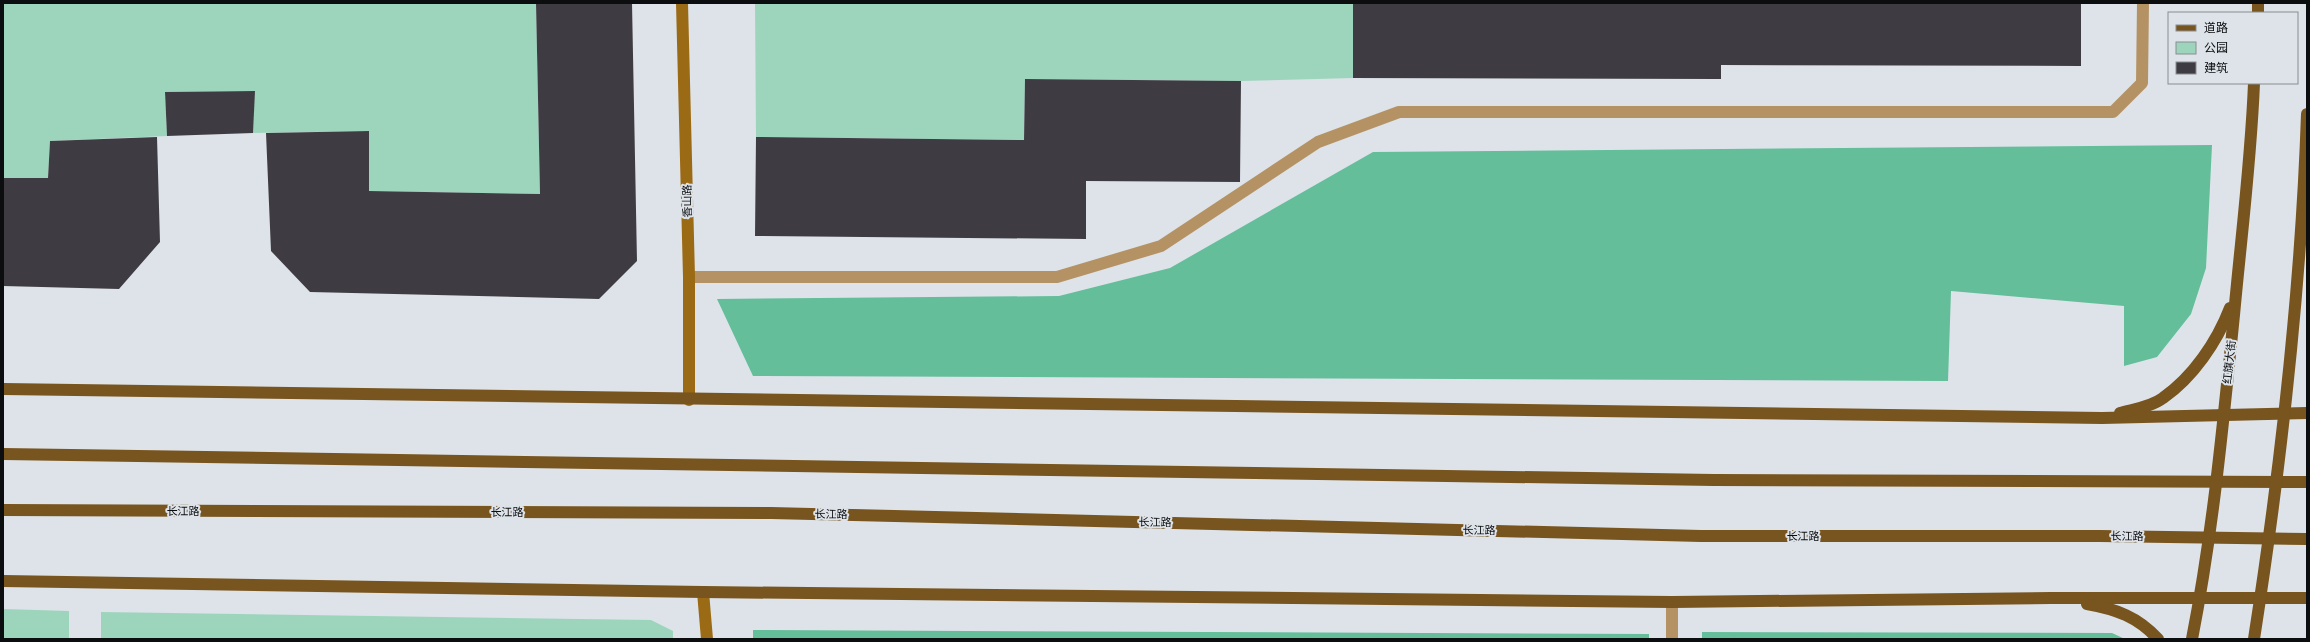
<svg xmlns="http://www.w3.org/2000/svg" width="2310" height="642" font-family="'Source Serif 4','Noto Sans SC',serif">
<style>
.green{fill:#9dd5bc}
.forest{fill:#63be99}
.building{fill:#3e3c42}
.lines{fill:none;stroke-linecap:round;stroke-linejoin:round}
.street{stroke:#b49264;stroke-width:12}
.secondary{stroke:#9b6a15;stroke-width:12}
.primary{stroke:#78541e;stroke-width:12}
.labels{text-anchor:middle;stroke-width:4;stroke-linejoin:round;paint-order:stroke}
.street-label{font-size:11px;fill:#0b0d0f;stroke:#dde3e9}
</style>
<rect width="100%" height="100%" fill="#dde3e9"/>
<!-- green -->
<g class="green">
<path d="M3 3H536L540 194 369 191V131L253 133 254 91 165 92 167 136 50 141 48 178H3Z"/>
<path d="M755 3H1353V78L1241 81 1025 79 1024 140 756 137Z"/>
<path d="M3 609 69 611V639H3Z"/>
<path d="M101 612 651 620 673 631V639H101Z"/>
</g>
<!-- forest -->
<g class="forest">
<path d="M2212 145 2206 268 2191 314 2157 357 2124 366V306L1951 291 1948 381 753 376 717 299 1059 296 1170 268 1373 152Z"/>
<path d="M753 630 1649 634V639H753Z"/>
<path d="M1702 632 2112 633 2125 639H1702Z"/>
</g>
<!-- building -->
<g class="building">
<path d="M536 3H632L637 261 599 299 310 292 271 251 266 133 369 131V191L540 194Z"/>
<path d="M1353 3H2081V66L1721 65V79L1353 78Z"/>
<path d="M1025 79 1241 81 1240 182 1086 181V239L755 236 756 137 1024 140Z"/>
<path d="M255 91 253 133 167 136 165 92Z"/>
<path d="M157 137 160 242 119 289 3 286V178H48L50 141Z"/>
</g>
<g class="lines">
<!-- street -->
<g class="street">
<path d="M689 277H1057L1161 246 1318 142 1399 112H2113L2142 83 2143 3"/>
<path d="M1672 602V639"/>
</g>
<!-- secondary -->
<g class="secondary">
<path d="M682 3 689 277V400"/>
<path d="M703 592 707 639"/>
</g>
<!-- primary -->
<g class="primary">
<path d="M2258 13V3"/>
<path d="M3 389 2102 418 2307 413"/>
<path d="M2120 413C2134 409 2151 407 2163 398 2193 377 2217 342 2230 308"/>
<path d="M3 454 1714 480 2307 482"/>
<path d="M3 510 771 513 1701 536H2100L2307 539"/>
<path d="M3 581 703 592 1672 602 2051 598H2307"/>
<path d="M2087 604C2116 609 2138 617 2158 639"/>
<path d="M2192 639C2213 532 2223 424 2234 315 2241 238 2251 161 2254 83"/>
<path d="M2254 639C2281 465 2301 290 2307 114"/>
</g>
</g>
<g class="labels">
<!-- street labels -->
<g class="street-label">
<text transform="translate(687 201) rotate(-91)" y="4">香山路</text>
<text transform="translate(2229 362) rotate(-84)" y="4">红旗大街</text>
<text x="183" y="515">长江路</text>
<text x="507" y="516">长江路</text>
<text transform="translate(831 514) rotate(1)" y="4">长江路</text>
<text transform="translate(1155 522) rotate(1)" y="4">长江路</text>
<text transform="translate(1479 530) rotate(1)" y="4">长江路</text>
<text x="1803" y="540">长江路</text>
<text transform="translate(2127 536) rotate(1)" y="4">长江路</text>
</g>
</g>
<!-- border -->
<rect width="2310" height="642" fill="none" stroke="#0b0d0f" stroke-width="8"/>
<!-- legend -->
<rect x="2168" y="12" width="130" height="72" fill="#dde3e9" stroke="#898d92"/>
<rect x="2176" y="25" width="20" height="6" fill="#78541e" stroke="#898d92"/>
<text x="2204" y="32" font-size="12" fill="#0b0d0f">道路</text>
<rect x="2176" y="42" width="20" height="12" fill="#9dd5bc" stroke="#898d92"/>
<text x="2204" y="52" font-size="12" fill="#0b0d0f">公园</text>
<rect x="2176" y="62" width="20" height="12" fill="#3e3c42" stroke="#898d92"/>
<text x="2204" y="72" font-size="12" fill="#0b0d0f">建筑</text>
</svg>
